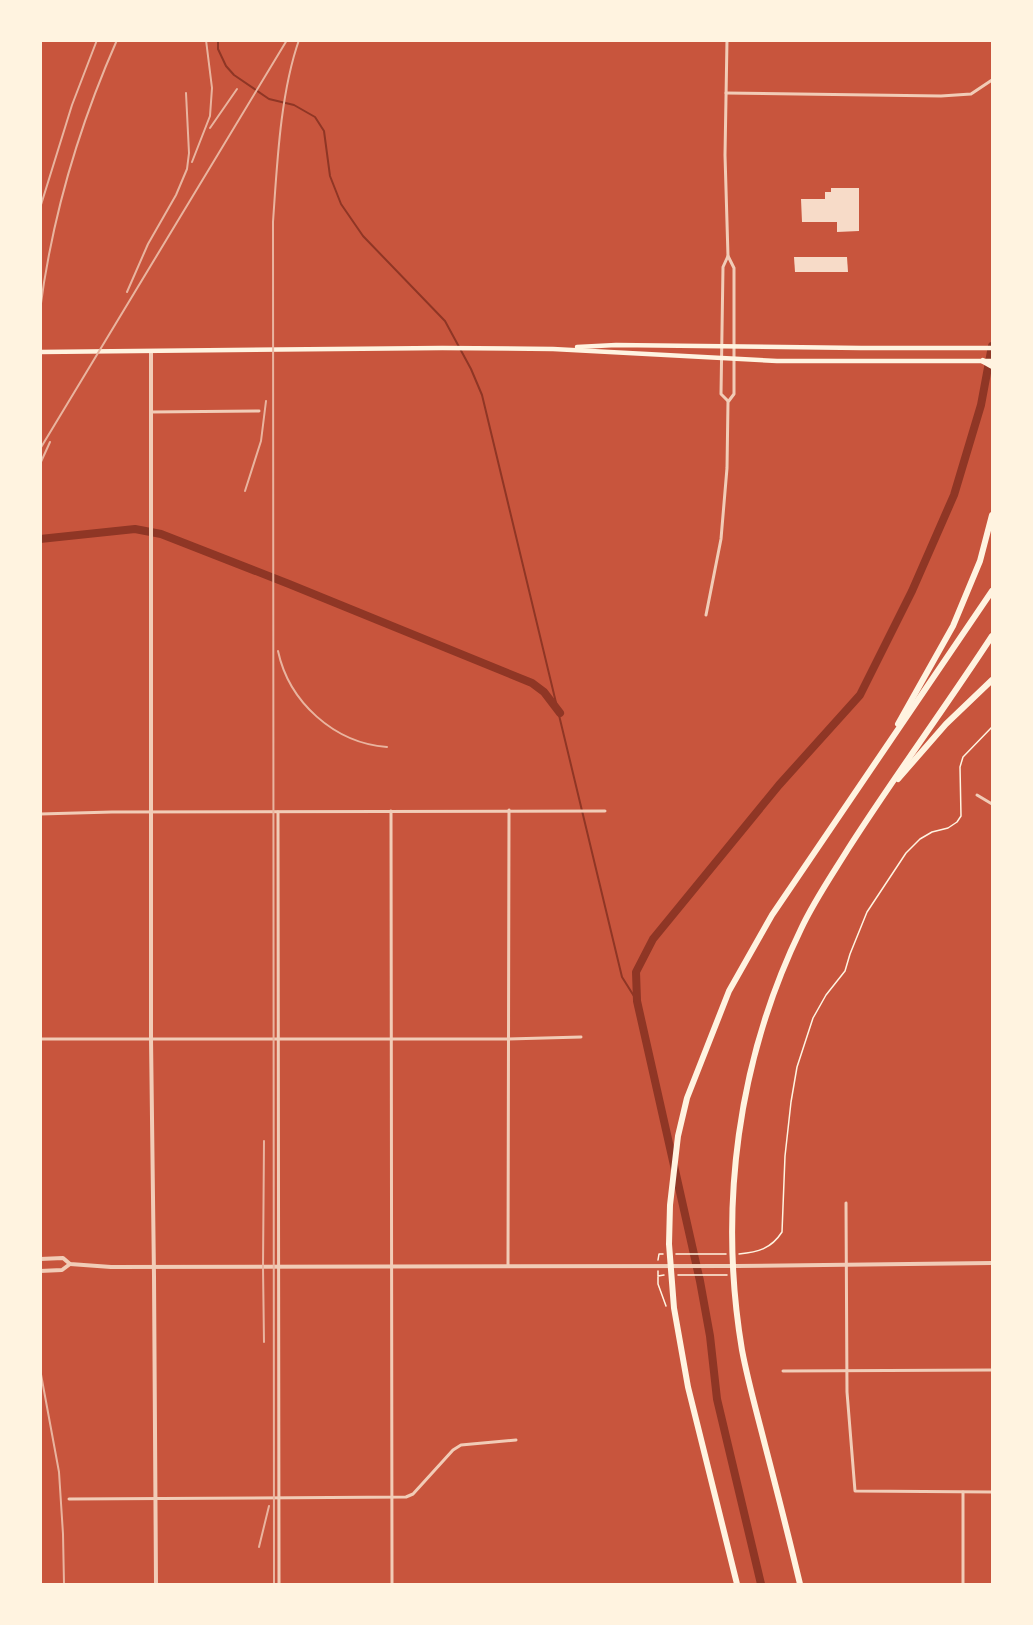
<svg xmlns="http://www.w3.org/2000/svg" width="1033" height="1625" font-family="Manrope,sans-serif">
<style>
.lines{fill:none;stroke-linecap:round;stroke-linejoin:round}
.stream{stroke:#8f3625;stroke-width:2}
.canal{stroke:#8f3625;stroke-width:8}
.building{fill:#f7dbc8}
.path{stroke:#fff3e0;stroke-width:1.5}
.minor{stroke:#f1ccb7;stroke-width:3}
.tertiary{stroke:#f1ccb7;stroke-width:4}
.secondary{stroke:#fff3e0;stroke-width:4.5}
.motorway{stroke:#fff3e0;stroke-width:6}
.rail{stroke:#e9b49f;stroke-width:2}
</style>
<rect width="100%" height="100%" fill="#c8553d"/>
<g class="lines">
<!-- stream -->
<path class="stream" d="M218 40V49L226 66 234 75 269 99 294 105 315 117 324 131 330 176 341 204 363 236 445 321 471 369 482 395 622 977 637 1001"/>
<!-- canal -->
<g class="canal">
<path d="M40 539 135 529 161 534 289 584 532 683 544 692 560 713"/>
<path d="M761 1584 717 1399 710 1336 700 1281 637 1001 636 972 653 939 779 785 860 695 912 591 954 495 981 405 992 346"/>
</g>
</g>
<!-- building -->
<g class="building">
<path d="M831 188H859V231L837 232V222H802L801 199H825V192H831Z"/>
<path d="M794 257H847L848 272H795Z"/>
</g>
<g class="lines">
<!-- path -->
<g class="path">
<path d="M676 1254H726"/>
<path d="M739 1254C758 1252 771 1249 782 1232L785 1156 791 1102 797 1067 813 1018 826 995 845 971 850 954 867 912 906 853 920 839 932 832 948 828 957 822 961 816 960 767 963 757 992 727"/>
<path d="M658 1260 659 1254H663"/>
<path d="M658 1271V1276L664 1275"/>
<path d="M678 1275H727"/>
<path d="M658 1277V1284L666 1306"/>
</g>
<!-- minor -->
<g class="minor">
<path d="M726 93 941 96 971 94 992 80"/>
<path d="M728 401 721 394 723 267 728 256"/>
<path d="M151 412 259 411"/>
<path d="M706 615 721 539 727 468 728 402 734 394V268L728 256 725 155 727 40"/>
<path d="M977 795 992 804"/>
<path d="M391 811 392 1584"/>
<path d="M278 812 279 1584"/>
<path d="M40 814 112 812 605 811"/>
<path d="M40 1039H507L581 1037"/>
<path d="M846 1203 847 1392 855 1491 992 1492"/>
<path d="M508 1266 509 810"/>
<path d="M783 1371 992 1370"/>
<path d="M69 1499 406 1497 413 1494 453 1450 461 1445 516 1440"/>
<path d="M963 1584V1492"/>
</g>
<!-- tertiary -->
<g class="tertiary">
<path d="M151 351V1039L154 1276 156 1584"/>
<path d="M40 1259 63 1258 70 1264 111 1267 737 1266 992 1263"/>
<path d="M40 1271 62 1270 70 1264"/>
</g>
<!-- secondary -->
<g class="secondary">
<path d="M577 347 616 345 861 348H992"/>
<path d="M40 352 442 348 553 349 777 361H992"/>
</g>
<!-- motorway -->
<g class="motorway">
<path d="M983 361 992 366"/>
<path d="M898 724 953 626 980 561 992 515"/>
<path d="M898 779 946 724 992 680"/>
<path d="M737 1584 688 1387 674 1308 669 1244 670 1205 678 1136 687 1098 729 991 772 915 992 591"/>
<path d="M800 1584C789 1538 777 1491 765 1445 757 1413 748 1382 742 1350 718 1207 738 1059 801 929 814 901 832 875 848 849 894 777 945 708 992 636"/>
</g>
<!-- rail -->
<g class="rail">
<path d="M210 128 237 89"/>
<path d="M192 162 210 116 212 88 206 40"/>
<path d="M40 208 72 105 97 40"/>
<path d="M127 292 148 244 176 195 187 169 189 153 186 93"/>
<path d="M40 310C52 218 79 126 117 40"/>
<path d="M40 449 287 40"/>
<path d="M40 464 50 442"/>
<path d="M245 491 261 441 266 401"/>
<path d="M278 651C289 702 334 743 387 747"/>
<path d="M264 1141 263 1267 264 1342"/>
<path d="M40 1369 59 1472 63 1534 64 1584"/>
<path d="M259 1547 269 1506"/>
<path d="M274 1584 273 222C277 166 280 94 299 40"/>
</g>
</g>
<!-- border -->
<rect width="1033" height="1625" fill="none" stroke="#fff3e0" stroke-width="84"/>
</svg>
